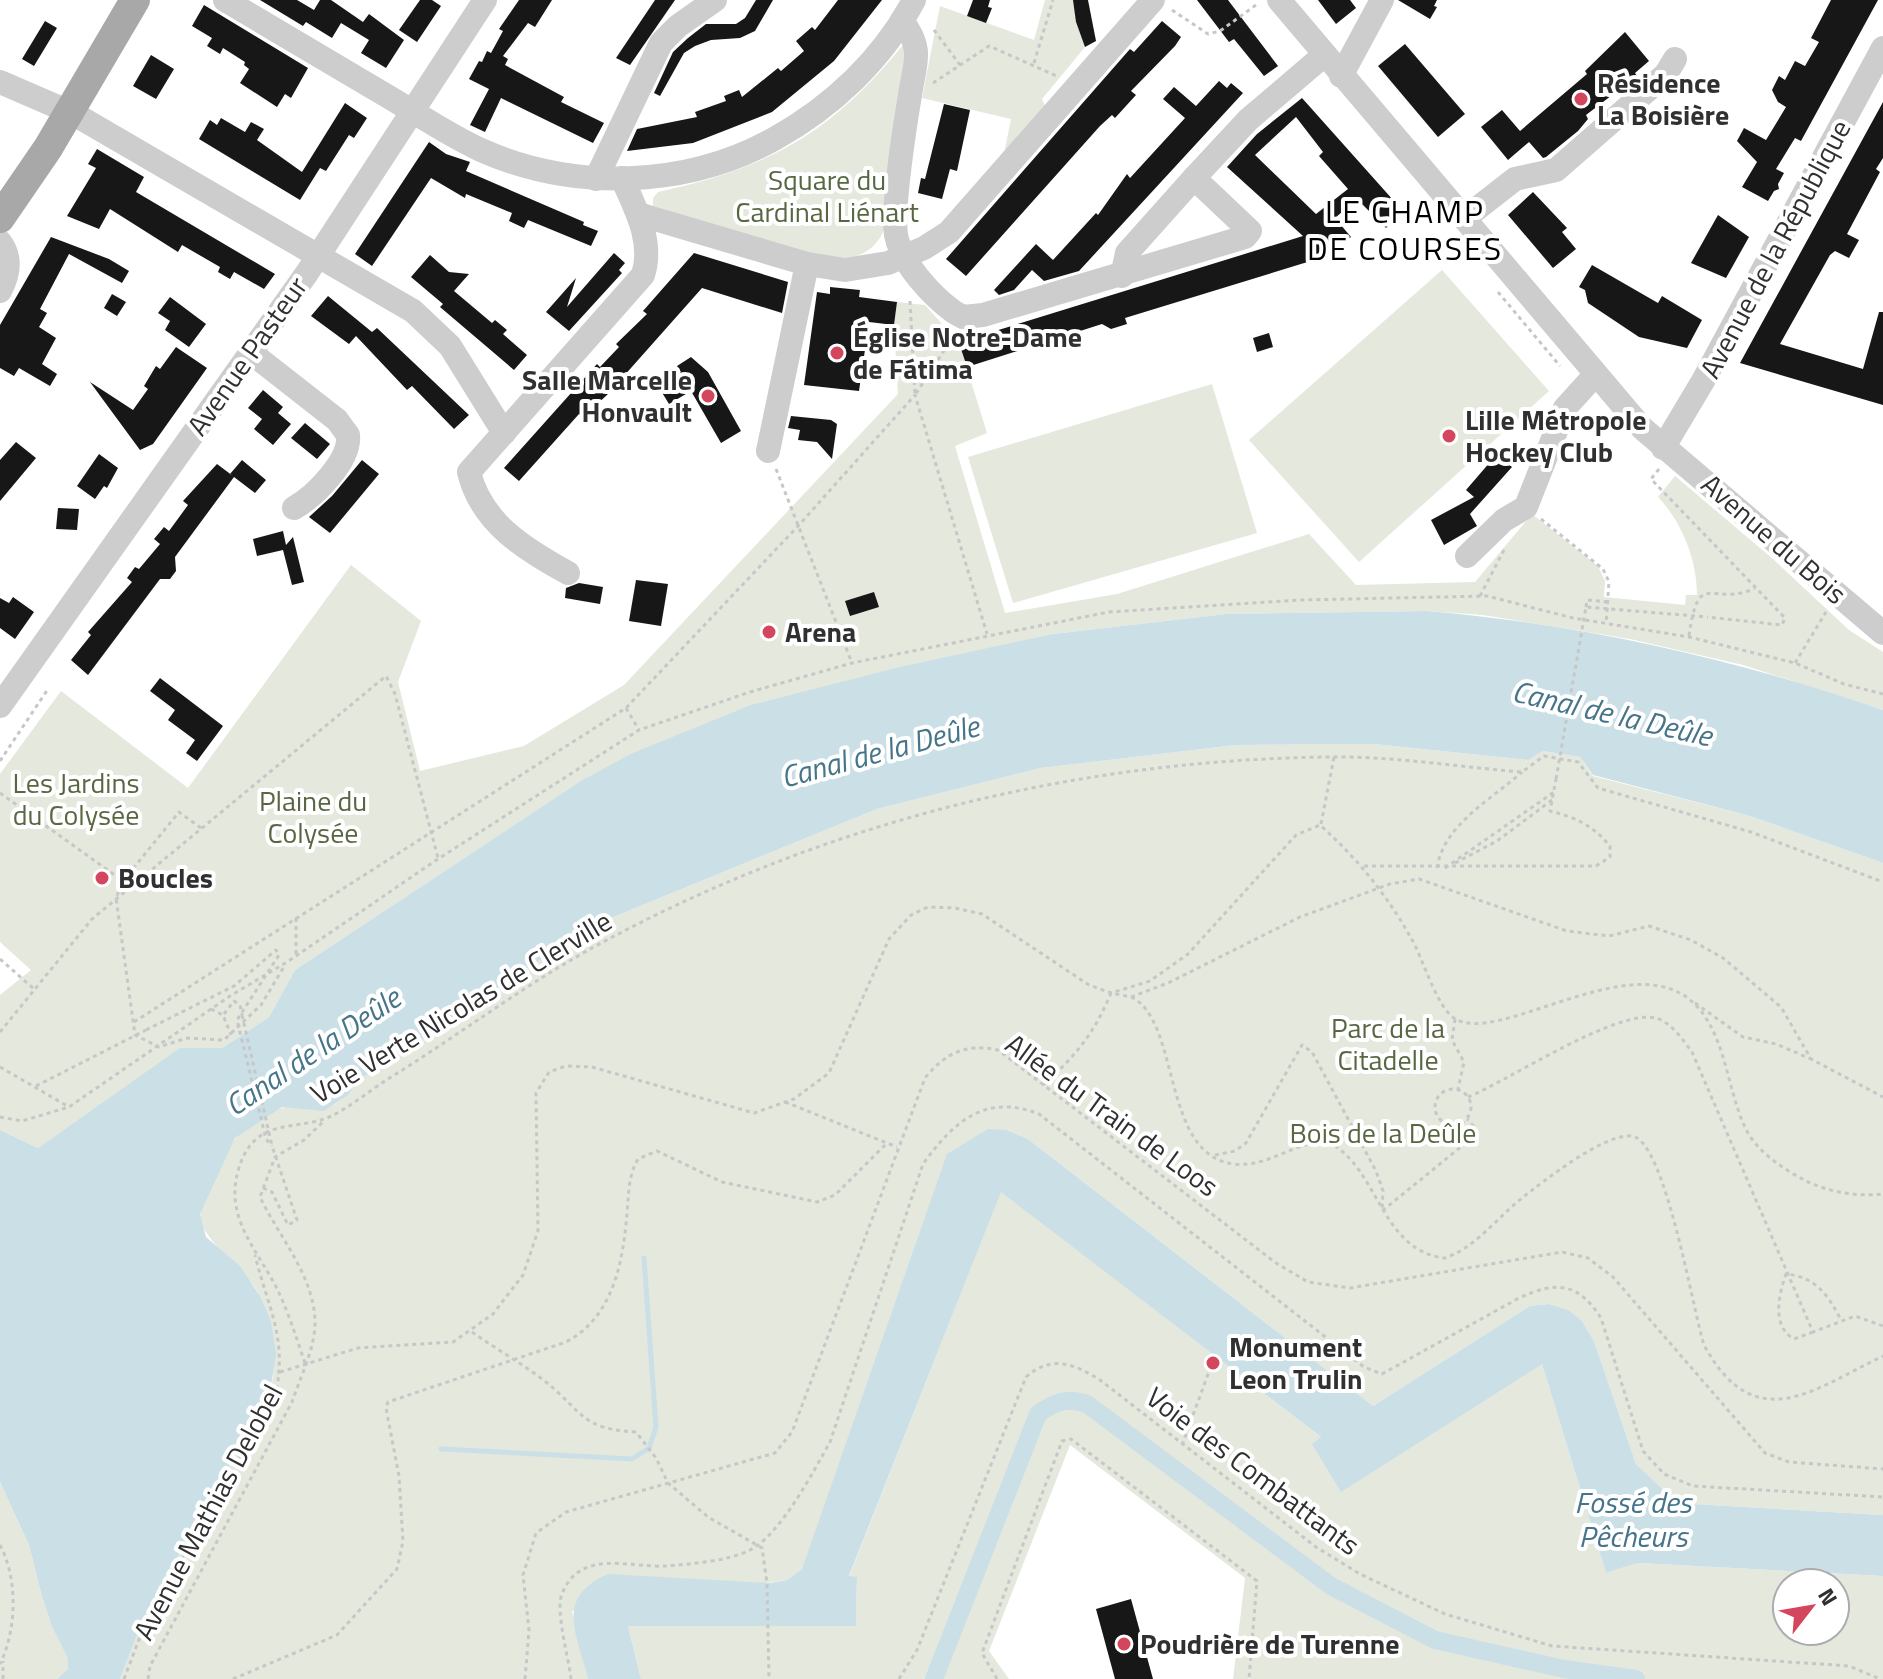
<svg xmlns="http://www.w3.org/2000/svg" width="1883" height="1679" font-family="'Titillium Web',sans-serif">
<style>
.green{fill:#e4e8dd;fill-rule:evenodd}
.water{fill:#cbdfe7}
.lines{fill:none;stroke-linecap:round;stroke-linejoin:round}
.stream{stroke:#cbdfe7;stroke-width:5}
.canal{stroke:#cbdfe7;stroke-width:18}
.building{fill:#171717;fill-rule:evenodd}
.path{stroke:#c7c7c7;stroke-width:3;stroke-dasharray:4 4;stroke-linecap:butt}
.minor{stroke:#cdcdcd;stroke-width:24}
.major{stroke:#a8a8a8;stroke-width:30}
.path-bridge{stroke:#c7c7c7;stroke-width:3;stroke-dasharray:4 4;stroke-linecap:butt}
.poi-dot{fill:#d3465d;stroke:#fff;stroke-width:3}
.labels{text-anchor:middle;stroke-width:8;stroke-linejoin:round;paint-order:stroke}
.poi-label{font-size:28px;font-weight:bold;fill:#303030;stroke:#fff;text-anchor:start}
.park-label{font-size:28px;fill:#576742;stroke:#fff}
.street-label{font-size:28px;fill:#303030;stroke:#fff}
.water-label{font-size:30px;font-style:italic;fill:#46758a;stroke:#fff}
.quarter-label{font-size:32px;letter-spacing:2px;fill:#000;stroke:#fff}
</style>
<rect width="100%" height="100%" fill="#fff"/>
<!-- green -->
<g class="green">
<path d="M1045 0H1074L1076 22 1085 47 1042 99 1048 113 1001 169 1011 119 922 98 940 6 1034 40Z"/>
<path d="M903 45H908L885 227C876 252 860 256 835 262L653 206V198L658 192C770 167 830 134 903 45Z"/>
<path d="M1442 270 1549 391 1359 562 1249 440Z"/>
<path d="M897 302 925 305 959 343 987 433 955 446 1005 613 1117 594 1309 534 1356 585 1475 582 1532 514 1598 566 1605 581 1604 597 1685 605 1686 595H1697C1697 560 1682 522 1658 497L1675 476 1773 559 1849 630 1883 652V710L1743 665 1630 639 1483 615 1427 611 1226 614 1053 634 579 782 295 970 269 1017 248 1031 222 1048 180 1049 38 1148 0 1130V995L31 970 0 942V774L61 691 188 788 351 565 421 621 398 682 420 771 524 746 624 685 898 394 894 325Z"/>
<path d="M1212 384 1257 533 1013 603 968 457Z"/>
<path d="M1374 744 1529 760 1543 751 1580 757 1593 776 1750 816 1883 863V1515L1693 1504 1662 1490 1636 1464 1594 1341 1582 1321 1548 1304 1530 1306 1373 1406 1028 1139 1007 1130 802 1569 787 1580 572 1611 588 1679H120L144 1617 270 1392C278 1360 273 1328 260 1297 250 1270 193 1236 201 1211 207 1193 223 1153 235 1139 242 1129 274 1108 286 1107 326 1105 328 1119 359 1080L557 949 611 918 877 809 1041 768 1236 745Z"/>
<path d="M1001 1191 1322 1438 1313 1444 1542 1364 1606 1573 1638 1563 1883 1576V1679H1233L1245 1578 1070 1445 989 1651 1009 1679H641L628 1626H856L857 1577H849ZM1787 1583H1835V1631H1787Z"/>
<path d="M0 1482 29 1545 41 1593 52 1627 68 1659V1669L57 1679H0Z"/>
</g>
<!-- water -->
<g class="water">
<path d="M1427 611C1583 624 1735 659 1883 710V863L1750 816 1593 775 1580 757 1543 751 1529 760 1374 744 1236 745 1041 768 877 809 611 918 557 949 359 1080 348 1095 324 1111 282 1107 235 1138 200 1214 206 1237 240 1266 260 1296 271 1321 276 1354 270 1392 144 1617 120 1679H57L68 1669V1659L52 1627 41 1593 29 1545 0 1482V1130L38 1148 180 1048H222L248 1031 269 1017 295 970 579 782 633 753 751 705 900 667 1053 634 1226 614Z"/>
<path d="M988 1129 1007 1130 1028 1139 1373 1406 1530 1306 1548 1304 1568 1310 1582 1321 1594 1341 1636 1464 1663 1490 1693 1504 1883 1515V1576L1638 1563 1606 1573 1542 1364 1341 1492 1312 1444 1321 1437 1001 1192 849 1576 857 1577 856 1626H628L641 1679H588C577 1633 554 1598 608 1574L770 1583 787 1580 802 1569 947 1154Z"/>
</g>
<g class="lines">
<!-- stream -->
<path class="stream" d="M441 1449 632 1459 649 1448 656 1427 644 1258"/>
<!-- canal -->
<path class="canal" d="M934 1679 1038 1414C1054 1402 1067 1397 1087 1404L1331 1586 1435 1640 1564 1669 1636 1679"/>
</g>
<!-- building -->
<g class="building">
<path d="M260 0H297L314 10 320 0H331L363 22 369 14 404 40 386 68 361 53 369 40 341 23 332 38 306 22 303 26Z"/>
<path d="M420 0H432L441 6 417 42 399 30Z"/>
<path d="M519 0H552L535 27 528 23 503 56 508 59 505 65 564 97 561 102 604 123 593 143 501 98 485 132 470 125 489 89 469 79 479 61 482 62 487 51 491 53 503 31 499 29Z"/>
<path d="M655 0H675L630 65 616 58Z"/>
<path d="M756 0H773L755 31 740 38 711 40 695 46 684 53 660 96 654 93 673 52 688 38 706 24H736L745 18Z"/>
<path d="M838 0H882L834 61 772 112 693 143 627 151 637 129 697 117 695 112 726 101 724 96 739 90 742 97 778 68 781 71 804 51 796 41 812 27 815 30Z"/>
<path d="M973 0H990L988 7 992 8 986 23 967 16Z"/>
<path d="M1073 0H1088L1096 41 1085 47 1076 22Z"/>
<path d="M1197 0H1228L1278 66 1264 76 1234 39 1229 42Z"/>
<path d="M1318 0H1350L1356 8 1336 24Z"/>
<path d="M1398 0H1437L1434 6 1437 7 1430 19Z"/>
<path d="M1831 0H1878L1801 141 1795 138 1776 169 1784 173 1778 184 1779 189 1774 191 1768 201 1742 187 1757 162 1737 141 1744 128 1766 140 1786 107 1778 102 1772 90 1779 76 1785 80 1795 61 1805 66 1819 42 1811 38Z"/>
<path d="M204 5 308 68 291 98 285 94 277 107 240 83 249 69 244 65 245 62 223 48 220 54 207 46 212 38 192 26Z"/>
<path d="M45 21 57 28 34 66 22 59Z"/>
<path d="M1162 21 1181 37 1175 46 1131 91 1136 95 1115 118 1112 115 1100 126 966 276 946 259 1130 49 1134 52Z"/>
<path d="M1625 32 1649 61 1635 73 1637 76 1586 115 1588 119 1578 131 1546 157 1543 158 1529 142 1508 160 1481 127 1502 110 1520 131 1587 74 1585 71Z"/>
<path d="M1405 44 1465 114 1438 137 1378 66Z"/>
<path d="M151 55 174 69 156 99 133 86Z"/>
<path d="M1219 81 1227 88 1231 83 1243 93 1079 271 1044 281 1032 270 1014 290 999 295 994 290 1036 244 1053 260 1096 213 1098 215 1127 174 1130 178 1185 118 1163 99 1174 87 1196 106Z"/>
<path d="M1302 98 1402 210 1386 228 1357 199 1335 218 1351 237 1345 242 1346 246 1327 256 1125 318 1127 324 1111 329 1102 324 967 367 959 343 966 340 1303 236 1227 167 1257 134ZM1296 117 1323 152 1319 156 1348 189 1316 214 1255 155Z"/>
<path d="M1883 102V158L1876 169 1880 172 1847 234 1859 240 1849 258 1835 251 1830 255 1780 344 1863 369 1879 312H1883V405L1740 363Z"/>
<path d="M345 103 367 118 354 138 349 135 326 171 320 168 300 200 199 139 210 120 217 125 221 118 245 132 251 122 264 129 257 140 302 172Z"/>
<path d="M944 104 970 110 957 171 950 169 942 199 918 193 921 178 925 179Z"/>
<path d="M429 142 446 154 470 162 466 171 584 222 583 225 598 231 591 246 528 220 524 228 509 221 512 213 466 194 465 198 431 178 372 266 355 254Z"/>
<path d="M97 149 144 177 136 192 275 274 264 289 234 272 230 279 218 272 220 267 182 245 178 252 110 209 99 229 67 216 96 168 88 164Z"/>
<path d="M1533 192 1567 228 1562 232 1576 249 1553 268 1508 215Z"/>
<path d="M1718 215 1749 237 1726 278 1691 263Z"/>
<path d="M51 237 109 259 129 271 122 283 69 254 40 309 47 313 39 327 56 338 42 364 57 374 50 386 19 368 14 376 0 368V325Z"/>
<path d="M614 253 625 263 619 270 622 273 569 331 546 312 576 278 567 307Z"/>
<path d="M694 253 788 282 782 313 702 288 607 395 583 417 579 414 519 481 504 468 597 364 600 367 619 347 616 344 647 314 643 311Z"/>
<path d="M430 255 449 272 469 274 454 291 492 323 495 320 507 330 503 334 527 355 514 370 440 307 443 304 411 277Z"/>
<path d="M1592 265 1658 303 1662 296 1702 320 1687 348 1639 337 1588 303 1585 290 1579 287Z"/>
<path d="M830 287 860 290 859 297 897 302 894 325 869 322 859 391 804 385 817 292 830 294Z"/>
<path d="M112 294 126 302 117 316 104 308Z"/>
<path d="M328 296 372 332 377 328 469 415 454 429 412 386 407 390 356 336 349 344 311 316Z"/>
<path d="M170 297 206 324 189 347 165 330 170 321 158 313Z"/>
<path d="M1269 333 1273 347 1257 352 1253 338Z"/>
<path d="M176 347 207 368 153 444 140 450 90 382 133 410 148 389 144 386 156 366 160 369Z"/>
<path d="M691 357 708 372 741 431 721 443 691 391 669 404 658 386 681 372 677 366Z"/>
<path d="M263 390 283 407 278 413 291 424 273 445 254 429 262 419 248 408Z"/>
<path d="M791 416 831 420 837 424 832 459 817 442 798 440 800 430 788 428Z"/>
<path d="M305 423 330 444 317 459 291 438Z"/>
<path d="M16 442 36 458 0 501V460Z"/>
<path d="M99 454 118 468 107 488 104 486 95 499 77 486Z"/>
<path d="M1497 454 1512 467 1470 514 1477 526 1444 545 1431 520 1474 497 1466 490Z"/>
<path d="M242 460 266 480 255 493 234 477 175 557 176 571 170 579H160L88 675 71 660 91 635 88 632 132 582 127 578 135 567 139 569 160 544 154 539 164 527 169 531 188 505 183 501 217 464 233 476 230 474Z"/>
<path d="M362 460 379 474 330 533 309 517 332 496Z"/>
<path d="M58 508 79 509 77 530 56 529Z"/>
<path d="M283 531 286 545 293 537 304 582 292 585 283 550 257 556 253 539Z"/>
<path d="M636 580 668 584 661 626 629 621Z"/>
<path d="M579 583 603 587 600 604 565 598 566 588Z"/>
<path d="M874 592 879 607 850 616 845 601Z"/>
<path d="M13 597 34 612 15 639 0 628V598L9 603Z"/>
<path d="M160 678 223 726 197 761 186 753 195 740 168 720 175 710 150 691Z"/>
<path d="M1131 1599 1153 1679H1115L1096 1609Z"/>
</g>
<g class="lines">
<!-- path -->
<g class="path">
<path d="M1172 10 1208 34 1220 31 1256 5"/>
<path d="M934 30 960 65"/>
<path d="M1034 63 1053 0"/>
<path d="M933 83 989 46 1059 77"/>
<path d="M1498 292 1560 366"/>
<path d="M910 301 915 395 953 337"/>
<path d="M776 469 852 663"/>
<path d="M1659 469 1651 479 1785 618 1782 625 1707 617"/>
<path d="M1541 519 1603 569 1609 582 1606 624"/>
<path d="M1480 596 1504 550"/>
<path d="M1586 607 1587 600 1608 602"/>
<path d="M1689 636C1699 565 1712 609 1755 588"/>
<path d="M1795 663 1826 612"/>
<path d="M626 708 639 730"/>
<path d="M0 761 48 689"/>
<path d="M0 793 123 881"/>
<path d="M1321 824 1334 757"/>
<path d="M201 828 179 812 123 881 116 898 135 1035 159 1047 187 1038 224 1040 261 1005 285 965"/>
<path d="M1455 863 1497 841 1552 800"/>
<path d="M1364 866H1596L1610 857V846C1592 825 1577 818 1550 811L1556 779"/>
<path d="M1437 868C1444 824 1491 800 1522 772"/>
<path d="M1445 868 1554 792"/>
<path d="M296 918V954"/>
<path d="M0 959 34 989"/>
<path d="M1131 997C1181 1020 1161 1156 1234 1164 1268 1168 1294 1141 1328 1142 1379 1167 1380 1251 1445 1258 1475 1248 1497 1218 1522 1198 1544 1181 1604 1133 1632 1136 1665 1140 1693 1311 1704 1345 1755 1439 1814 1389 1883 1356"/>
<path d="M1695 1003 1743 1037 1776 1044 1811 1059"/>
<path d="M211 1009 223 1015 231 1035"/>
<path d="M224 1014 234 1001 240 1005 242 1015"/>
<path d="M1455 1019 1452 1040 1464 1062 1458 1089"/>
<path d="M134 1022 626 708 799 525 915 395 987 634"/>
<path d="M0 1032 92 919 386 676 395 694 438 858"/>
<path d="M0 1067 69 1107"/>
<path d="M1043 1085C1075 1057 1095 1032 1111 993L1131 997 1168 983 1300 917 1390 884 1419 879 1567 931 1609 936 1649 926 1691 940 1723 958 1781 1007 1811 1059 1883 1097"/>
<path d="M36 1086 146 1030"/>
<circle cx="1453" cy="1107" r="18"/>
<path d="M1468 1097C1510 1080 1615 1009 1656 1018 1671 1022 1683 1040 1692 1052L1813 1332 1855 1316 1883 1326"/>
<path d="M785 1102 897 1147"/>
<path d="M0 1117 22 1121 69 1107 230 996 287 962 438 859 639 730 750 692 852 663 1109 612 1300 600 1487 596 1573 618 1689 637 1795 663 1844 684 1883 694"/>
<path d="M1215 1155 1235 1151 1246 1143 1302 1045 1312 1052 1376 1171 1383 1191 1382 1211 1467 1142 1476 1129 1467 1119"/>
<path d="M263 1188 272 1192 288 1225 297 1220 272 1146"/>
<path d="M472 1332C496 1349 523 1364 546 1382 584 1413 581 1429 636 1432L656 1458 668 1483 708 1517 762 1548 767 1583 769 1679"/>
<path d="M1813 1332 1794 1339C1771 1326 1779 1294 1786 1274 1816 1277 1828 1295 1841 1320"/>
<path d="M305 1363C297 1340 290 1317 280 1295 261 1253 224 1221 238 1171 253 1117 292 1131 327 1118 348 1109 369 1091 388 1079 461 1034 529 981 605 941 829 821 1076 760 1329 757 1393 756 1458 767 1522 772L1544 756 1578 762 1598 788 1751 832 1883 882"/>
<path d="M280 1372 358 1348 453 1342 493 1314 523 1275 538 1231 536 1093 549 1072 566 1066 592 1067 754 1113 794 1099 829 1073 889 939 911 915 928 907 955 908 982 914 1089 985 1111 993 1150 981 1188 954 1296 835 1320 825C1357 858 1387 895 1411 938 1423 958 1436 1006 1454 1018 1496 1047 1626 949 1689 999 1725 1028 1726 1085 1744 1125 1754 1150 1783 1169 1806 1181 1829 1192 1857 1197 1883 1194"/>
<path d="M1182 1445 1211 1366"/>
<path d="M0 1545C18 1579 17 1629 0 1664"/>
<path d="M3 1679V1661"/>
<path d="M124 1679 146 1621 276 1393C287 1335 268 1309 255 1255"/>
<path d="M148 1679 150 1666 292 1402C300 1378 315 1348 315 1323 315 1277 279 1237 260 1197L275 1157 304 1140 325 1120"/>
<path d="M233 1679 337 1635 397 1569 403 1541 399 1476 386 1408 388 1402 566 1342C613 1317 623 1263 627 1213 629 1193 628 1176 638 1159L657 1151 722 1182 817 1202 835 1195 887 1143"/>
<path d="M525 1679 529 1630 523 1575 536 1533 566 1512 775 1453 792 1432 925 1078C945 1053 966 1043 998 1050L1276 1263 1308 1282 1350 1288 1562 1252 1588 1258 1613 1277 1765 1453 1789 1462 1883 1469"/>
<path d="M571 1679C569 1659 555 1611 562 1594 580 1548 630 1568 666 1566 690 1564 729 1561 750 1550 781 1534 813 1472 830 1442L923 1164C954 1121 986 1093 1039 1114L1364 1367 1382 1374 1519 1298C1556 1281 1578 1282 1601 1318L1643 1451 1664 1474 1693 1486 1883 1497"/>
<path d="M899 1679 917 1650 1026 1377C1051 1355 1073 1363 1100 1380L1316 1547 1360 1574 1445 1614 1552 1646 1849 1666 1880 1679"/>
<path d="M997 1679 982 1653 1062 1441 1071 1439 1257 1581 1249 1679"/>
</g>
<!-- minor -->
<g class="minor">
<path d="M225 0C277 31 329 62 382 93 415 112 446 134 481 150 573 191 686 188 774 139 832 107 883 59 914 0"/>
<path d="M1279 0 1642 428 1883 633"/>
<path d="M902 21C924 49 915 62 910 95 905 125 892 208 896 235 901 263 932 296 954 312L963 317 983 315 1245 237 1250 231 1194 178"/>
<path d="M1341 76 1382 0"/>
<path d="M0 82 74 114 413 311 450 346 504 433"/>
<path d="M596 179 661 43 678 26 715 0"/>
<path d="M638 214 807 264 845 270 888 263 924 248 949 232 1153 0"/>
<path d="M1465 218 1515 179 1556 170 1666 74 1675 59"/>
<path d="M0 242C12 258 9 274 0 291"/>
<path d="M1122 276 1127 253 1194 178 1248 120 1323 56"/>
<path d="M250 352 337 420 348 435C351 460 315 496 294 508"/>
<path d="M1663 448 1703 381 1883 48"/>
<path d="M768 451 807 264"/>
<path d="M1467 556 1504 520 1526 507 1565 408 1595 375"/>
<path d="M568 573C526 550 481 523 469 472L643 275C654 241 635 208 622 178"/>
<path d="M0 706 307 273 485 0"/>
</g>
<!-- major -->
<path class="major" d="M0 218 48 148 135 0"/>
<!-- path-bridge -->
<g class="path-bridge">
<path d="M1556 779 1586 607 1707 617"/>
<path d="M242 1015 272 1146"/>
<path d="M146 1030 234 986 276 950 279 955 237 1020 266 1139 272 1146"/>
</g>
</g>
<!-- markers -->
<g class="poi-dot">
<circle cx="1581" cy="99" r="8"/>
<circle cx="837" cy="353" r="8"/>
<circle cx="708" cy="396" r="8"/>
<circle cx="1449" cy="436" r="8"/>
<circle cx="769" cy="632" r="8"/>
<circle cx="102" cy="878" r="8"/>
<circle cx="1213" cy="1363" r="8"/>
<circle cx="1124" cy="1644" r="8"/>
</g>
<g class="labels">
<!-- poi labels -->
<g class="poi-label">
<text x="1597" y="93">Résidence<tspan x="1597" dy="32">La Boisière</tspan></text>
<text x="853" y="347">Église Notre-Dame<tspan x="853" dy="32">de Fátima</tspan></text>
<text x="692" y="390" text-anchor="end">Salle Marcelle<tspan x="692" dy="32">Honvault</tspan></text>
<text x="1465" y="430">Lille Métropole<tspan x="1465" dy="32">Hockey Club</tspan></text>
<text x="785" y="642">Arena</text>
<text x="118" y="888">Boucles</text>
<text x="1229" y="1357">Monument<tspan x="1229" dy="32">Leon Trulin</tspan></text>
<text x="1140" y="1654">Poudrière de Turenne</text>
</g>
<!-- park labels -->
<g class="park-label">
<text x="827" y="190">Square du<tspan x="827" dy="32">Cardinal Liénart</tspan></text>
<text x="76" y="793">Les Jardins<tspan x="76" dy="32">du Colysée</tspan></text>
<text x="313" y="811">Plaine du<tspan x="313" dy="32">Colysée</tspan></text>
<text x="1388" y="1038">Parc de la<tspan x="1388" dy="32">Citadelle</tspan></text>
<text x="1383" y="1143">Bois de la Deûle</text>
</g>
<!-- street labels -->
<g class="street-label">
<text transform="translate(1775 249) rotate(-62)" y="10">Avenue de la République</text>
<text transform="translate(247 356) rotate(-55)" y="10">Avenue Pasteur</text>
<text transform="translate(1774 539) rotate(41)" y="10">Avenue du Bois</text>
<text transform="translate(461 1007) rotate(-31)" y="10">Voie Verte Nicolas de Clerville</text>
<text transform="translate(1112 1115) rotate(36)" y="10">Allée du Train de Loos</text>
<text transform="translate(1253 1471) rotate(37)" y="10">Voie des Combattants</text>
<text transform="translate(208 1512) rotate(-62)" y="10">Avenue Mathias Delobel</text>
</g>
<!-- water labels -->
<g class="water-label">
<text transform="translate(1612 714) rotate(13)" y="10">Canal de la Deûle</text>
<text transform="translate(880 752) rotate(-15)" y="10">Canal de la Deûle</text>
<text transform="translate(313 1052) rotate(-34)" y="10">Canal de la Deûle</text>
<text x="1633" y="1513">Fossé des<tspan x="1633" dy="34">Pêcheurs</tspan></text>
</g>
<!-- quarter labels -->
<g class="quarter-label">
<text x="1405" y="223">LE CHAMP<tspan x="1405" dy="37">DE COURSES</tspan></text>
</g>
</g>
<!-- north arrow -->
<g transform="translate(1811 1607) rotate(59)"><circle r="38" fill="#ffffff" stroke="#acacac" stroke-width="2"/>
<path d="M0-6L14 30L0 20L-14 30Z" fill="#d3465d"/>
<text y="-12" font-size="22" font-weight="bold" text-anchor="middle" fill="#303030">N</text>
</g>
</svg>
